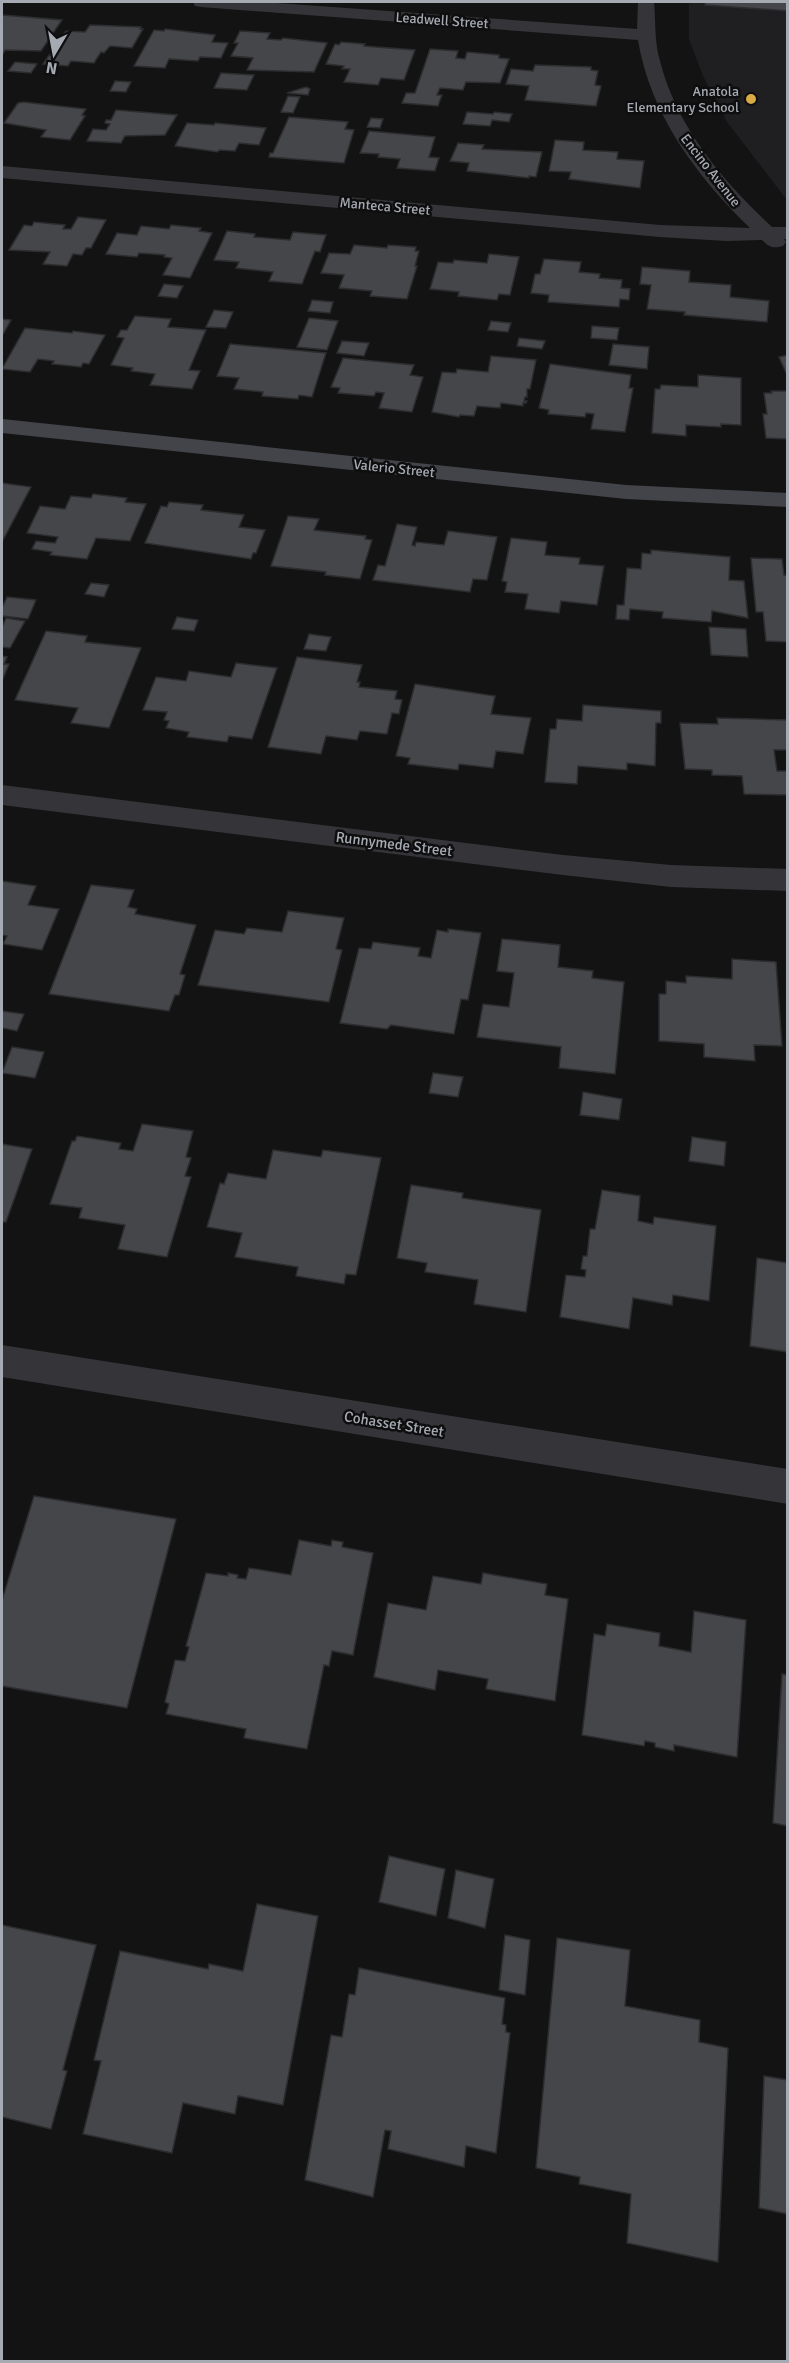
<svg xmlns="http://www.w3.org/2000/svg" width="789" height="2363" font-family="Signika,sans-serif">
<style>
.built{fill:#1f1f21}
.building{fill:#454649;stroke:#2d2d30;stroke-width:1.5}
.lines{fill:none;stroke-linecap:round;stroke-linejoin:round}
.street{fill:#353539;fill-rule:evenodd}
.secondary{fill:#434449;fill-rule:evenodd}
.poi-dot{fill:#daaa45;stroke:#0e0e0f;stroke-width:2}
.labels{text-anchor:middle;stroke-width:5;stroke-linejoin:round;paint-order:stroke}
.far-street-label{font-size:14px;fill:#a6aab3;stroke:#0e0e0f}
.far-poi-label{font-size:14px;fill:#a6aab3;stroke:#0e0e0f;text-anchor:end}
.street-label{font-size:15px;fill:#a6aab3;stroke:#0e0e0f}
</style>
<rect width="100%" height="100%" fill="#131314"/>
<!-- built -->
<path class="built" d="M689 2H787V200L727 122 703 76 689 39Z"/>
<!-- building -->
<g class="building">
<path d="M705 2H788V11L705 5Z"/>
<path d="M2 15 62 20 41 51 5 50 2 56Z"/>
<path d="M90 25 141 27 140 29H143L132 48 110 46 104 53 101 52 94 63 71 61 68 66 43 64 66 31 85 32Z"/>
<path d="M165 29 215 35 212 42 228 43 221 58 200 57 198 61 169 59 165 68 134 66 154 30 164 31Z"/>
<path d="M240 31 270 33 267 39 281 40 283 38 327 43 314 72 247 70 253 58 231 56 238 43H234Z"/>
<path d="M341 42 365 44 364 46 415 50 404 80 381 78 378 85 344 82 350 69H342L344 66 326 64 335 44 339 45Z"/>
<path d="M430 49 458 51 456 58 465 59 467 52 499 55V58L509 59 500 83 466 82 463 90 440 88 437 95H442L438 106 402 103 406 93H415Z"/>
<path d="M15 62 37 64 31 73 8 71Z"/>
<path d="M535 65 591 67V70L598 71 595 85 601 86 596 106 525 100 529 86 506 84 511 69 533 71Z"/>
<path d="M221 73 254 75 247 90 214 88Z"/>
<path d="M115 81 131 82 126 92 110 91Z"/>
<path d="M306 87 310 89 308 95 287 93Z"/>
<path d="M288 96 300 97 293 113 281 112Z"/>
<path d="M23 102 86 109 82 115 85 116 70 140 41 137 46 130 4 123 18 103Z"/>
<path d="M116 110 177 115 165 135 125 136 121 143 87 141 93 129 106 130 110 124 105 123 106 120H111Z"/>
<path d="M467 112 493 114 494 112 512 114 509 122 492 120 490 126 463 124Z"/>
<path d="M289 117 348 122 345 129 354 130 344 163 269 157 270 153H273Z"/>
<path d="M371 118 383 119 380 128 367 127Z"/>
<path d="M187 123 214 125 215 123 266 128 259 145 239 143 235 151 219 150 218 152 175 146Z"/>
<path d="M369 131 435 137 429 157 439 158 435 171 397 168 400 159 378 157 379 154 360 153Z"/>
<path d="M555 140 584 142 583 150 618 152 617 159 644 161 640 188 569 179 571 172 549 171Z"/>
<path d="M458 143 484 145 482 149 542 152 536 177 529 176V178L467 171 469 163 450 161Z"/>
<path d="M78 217 106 220 91 248H86L82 255 73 254 67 266 43 264 50 252 9 250 24 225 32 226 34 222 65 225 63 229H71Z"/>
<path d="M171 225 201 228 199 231 212 233 190 278 163 275 172 258 164 257 165 255 139 253 137 257 106 254 117 233 137 235 141 226 169 229Z"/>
<path d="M227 231 255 234 254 237 290 240 293 232 326 235 320 252 315 251 302 284 269 281 273 272 236 268 239 262 214 260Z"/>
<path d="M354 245 387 248 388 245 416 247 415 251H419L415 266H417L407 299 370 296 372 291 339 288 344 275 321 273 329 253 350 254Z"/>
<path d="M489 254 519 257 510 295 499 294 497 300 458 296 459 292 430 289 438 262 453 263 454 260 487 263Z"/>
<path d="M544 259 581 262 579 272 600 274 599 278 622 280 621 288 630 289 629 300 620 299 619 307 548 302 549 295 531 293 535 274H540Z"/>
<path d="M642 267 690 271 689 282 731 285 730 297 769 301 767 322 684 315 685 312 647 309 651 285 640 284Z"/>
<path d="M164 284 183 286 177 298 158 296Z"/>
<path d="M312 300 333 302 330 313 308 311Z"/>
<path d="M214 310 233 312 226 328 206 327Z"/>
<path d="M135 316 171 319 168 327 206 330 189 370 200 371 192 389 150 385 155 374 131 371 133 368 111 365 124 338 117 337 121 330H127Z"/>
<path d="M309 318 338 321 327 350 297 347Z"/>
<path d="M2 319 11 320 2 336Z"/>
<path d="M491 321 511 323 508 332 488 330Z"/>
<path d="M592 326 619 328 617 340 591 338Z"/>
<path d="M25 328 72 333 73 331 105 335 89 364 83 363 81 367 52 364 54 361 38 359 30 372 2 369Z"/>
<path d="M519 338 545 341 542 349 517 346Z"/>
<path d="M342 341 369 343 364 356 337 353Z"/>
<path d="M230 344 326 353 312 397 299 395 298 399 262 396 263 392 234 389 239 378 217 376Z"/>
<path d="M613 344 649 347 647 369 609 365Z"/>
<path d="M788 355V377L779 357Z"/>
<path d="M491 356 536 360 530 389H527V397H525L524 401H527L526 403H523V406L501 403 500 408 477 406 474 416 460 415 459 417 432 412 442 372 456 373 457 369 488 372Z"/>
<path d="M343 358 414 365 410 375 423 377 412 412 379 408 384 393 376 392 374 396 338 393 340 388 331 387Z"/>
<path d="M550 364 631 375 629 388H633L625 432 591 429 594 414 586 413 585 417 548 414 549 410 539 408Z"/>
<path d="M698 375 741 378V425L721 424V427L686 425V436L652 433 655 389H660L661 385 698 387Z"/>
<path d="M771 391H788V439L766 438 763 414H767L764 393H772Z"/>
<path d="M2 483 31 487 2 542Z"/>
<path d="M93 494 127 498 125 502 146 504 130 541 96 538 87 559 50 555 52 552 32 549 36 541 55 543 58 537 27 533 40 506 65 509 71 496 91 498Z"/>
<path d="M169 502 203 505 201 510 244 515 239 527 265 530 256 553H253L251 559 145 543 161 506 167 507Z"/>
<path d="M288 516 319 519 314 530 366 536 365 539 372 540 360 579 325 575 326 572 271 566Z"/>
<path d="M397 524 417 527 412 545 415 546 416 542 444 545 448 531 497 537 487 580 473 579 470 592 373 580 378 565 385 566Z"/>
<path d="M511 538 547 542 545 555 580 558 579 564 604 566 597 605 561 601 559 613 525 609 528 594 505 592 507 582 502 581Z"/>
<path d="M651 550 730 557 729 580 744 581 748 618 712 611 711 622 662 618 663 612 630 609 629 620 616 619 617 605H624L627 568 641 569 642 553 651 554Z"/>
<path d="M751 558 782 559 784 575 788 576V642L766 641 763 612H756Z"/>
<path d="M91 583 109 585 104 597 85 594Z"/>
<path d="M7 597 36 600 28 619 2 616V608Z"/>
<path d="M177 617 198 620 194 631 172 629Z"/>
<path d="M6 618 25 621 10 648 2 647V627Z"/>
<path d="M709 627 746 629 748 657 711 655Z"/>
<path d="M46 631 87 636 85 642 141 648 109 728 71 723 78 708 15 700Z"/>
<path d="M309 634 331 637 326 651 304 649Z"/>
<path d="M2 656 7 657 4 664H9L2 681Z"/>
<path d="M297 657 362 665 357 682H360L359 687 397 691 395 699 402 700 399 714 392 713 387 734 360 731 357 740 326 736 321 754 268 747Z"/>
<path d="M236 663 277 668 252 739 229 736 227 742 187 737 189 732 166 728 169 721 164 720 167 712 143 710 156 677 186 681 189 671 231 677Z"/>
<path d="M415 684 495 696 491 714 531 718 523 754 496 751 493 768 459 764 458 770 408 764 410 758 396 756Z"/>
<path d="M583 705 661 711V723H656L655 766 627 763V770L578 766 577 784 545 782 550 729H556L557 719 582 721Z"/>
<path d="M717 718 788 720V750H774L777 771H788V795L744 794 742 776 712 775V770L685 769 680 723 718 724Z"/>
<path d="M2 881 36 886 28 905 59 909 42 950 3 944 7 936 2 935Z"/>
<path d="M91 885 134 890 128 907 137 909 135 914 196 925 180 974 185 975 179 995H175L169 1011 49 994Z"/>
<path d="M288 911 344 918 336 949 342 950 329 1002 198 985 215 930 244 934 247 928 282 932Z"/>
<path d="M448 929 481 933 468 1000 461 999 454 1034 391 1025 387 1029 340 1023 359 948 371 949 373 942 420 948 418 956 431 958 437 930 448 932Z"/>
<path d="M502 939 560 945 558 967 593 971 592 978 624 982 615 1074 559 1068 561 1047 477 1037 483 1004 509 1007 514 973 497 971Z"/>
<path d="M732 959 776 962 782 1046 754 1045 755 1061 704 1057V1044L659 1041V994H666V981L686 983V976L732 979Z"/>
<path d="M2 1011 24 1014 17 1031 2 1028Z"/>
<path d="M12 1047 44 1052 35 1078 2 1073Z"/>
<path d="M433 1073 463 1077 458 1097 429 1093Z"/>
<path d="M583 1092 622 1099 619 1120 580 1115Z"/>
<path d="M142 1124 193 1131 186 1157 191 1158 185 1176 191 1177 167 1257 118 1249 125 1225 79 1218 82 1208 50 1204 72 1141H75L77 1136 121 1143 119 1149 133 1151Z"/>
<path d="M692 1137 726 1142 724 1166 689 1161Z"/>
<path d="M2 1144 32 1149 6 1222H2Z"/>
<path d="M273 1150 321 1157 323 1150 381 1158 356 1275 346 1274 344 1284 296 1276 298 1267 235 1257 242 1233 207 1227 220 1183 224 1184 228 1173 266 1179Z"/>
<path d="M411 1185 463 1193 462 1198 541 1210 526 1312 474 1304 478 1280 425 1272 427 1263 397 1258Z"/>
<path d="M602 1190 640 1196 638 1221 653 1224 654 1217 716 1226 709 1301 673 1295 672 1305 633 1298 629 1329 560 1317 566 1275 585 1277 586 1270 581 1269 583 1256H587L590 1229H595Z"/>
<path d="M757 1258 788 1263V1352L750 1346Z"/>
<path d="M34 1496 176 1519 127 1708 2 1686V1600Z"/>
<path d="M299 1540 331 1546 332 1540 343 1542 342 1547 373 1553 353 1655 332 1651 329 1666 324 1665 307 1749 244 1738 246 1729 166 1714 169 1704 165 1702 175 1660 185 1661 189 1647 186 1646 206 1573 228 1576V1573L238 1575 237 1578 246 1579 249 1568 291 1575Z"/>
<path d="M483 1573 547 1584 545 1595 568 1599 555 1701 486 1689 488 1679 438 1670 435 1690 374 1677 388 1603 426 1610 433 1576 481 1584Z"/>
<path d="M694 1611 746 1620 737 1757 674 1745V1751L655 1747V1743L645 1741 644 1746 582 1735 594 1634 605 1636 607 1624 660 1633 659 1646 691 1652Z"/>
<path d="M782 1674 788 1675V1826L773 1823Z"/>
<path d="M389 1856 445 1869 436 1916 379 1902Z"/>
<path d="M456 1870 494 1879 485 1928 448 1918Z"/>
<path d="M257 1904 318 1916 283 2105 238 2096 235 2114 183 2103 172 2153 83 2134 101 2061 94 2060 120 1951 208 1969 209 1964 243 1971Z"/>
<path d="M2 1925 96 1945 63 2070 67 2071 51 2129 2 2117Z"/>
<path d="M505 1935 530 1940 525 1995 499 1990Z"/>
<path d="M557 1938 630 1950 625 2006 700 2020 699 2042 728 2048 718 2262 627 2243 631 2194 579 2184 580 2177 536 2168Z"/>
<path d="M359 1968 505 1998 502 2024 506 2025V2032L510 2033 496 2153 466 2146 464 2167 388 2149 391 2131 385 2130 373 2197 305 2180 331 2035 342 2037 349 1994 355 1995Z"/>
<path d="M764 2076 788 2080V2214L759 2208Z"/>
</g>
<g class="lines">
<!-- street -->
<g class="street">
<path d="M193 2H263L637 29 638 2H654C656 21 654 41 660 61 677 128 723 181 772 227H788V239H784L786 242 783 246C773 249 769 247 762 240L726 241 660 237 2 178V166L660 225 750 228C697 177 650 114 638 40L201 7 195 6Z"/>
<path d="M2 785 563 855 671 865 788 869V891L671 887 563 875 2 805Z"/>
<path d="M2 1345 788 1469V1504L2 1377Z"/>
</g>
<!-- secondary -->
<path class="secondary" d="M2 419 626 485 788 493V507L626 499 2 433Z"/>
</g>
<!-- markers -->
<circle class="poi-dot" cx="751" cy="99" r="6"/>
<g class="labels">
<!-- far-street labels -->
<g class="far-street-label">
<text transform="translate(442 20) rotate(4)" y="5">Leadwell Street</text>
<text transform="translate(711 170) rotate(52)" y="5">Encino Avenue</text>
<text transform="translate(385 206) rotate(5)" y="5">Manteca Street</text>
<text transform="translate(394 468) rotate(6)" y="5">Valerio Street</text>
</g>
<!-- far-poi labels -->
<g class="far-poi-label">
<text x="739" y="96">Anatola<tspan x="739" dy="16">Elementary School</tspan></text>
</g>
<!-- street labels -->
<g class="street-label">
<text transform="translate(394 844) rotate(7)" y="5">Runnymede Street</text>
<text transform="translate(394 1424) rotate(9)" y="5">Cohasset Street</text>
</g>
</g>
<!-- border -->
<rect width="789" height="2363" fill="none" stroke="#a6aab3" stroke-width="6"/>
<!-- north arrow -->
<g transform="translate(54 54) rotate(190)" stroke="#0e0e0f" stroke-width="4.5" paint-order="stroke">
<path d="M0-4.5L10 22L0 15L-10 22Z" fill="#a6aab3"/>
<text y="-9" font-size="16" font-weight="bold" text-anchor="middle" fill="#a6aab3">N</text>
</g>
</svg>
